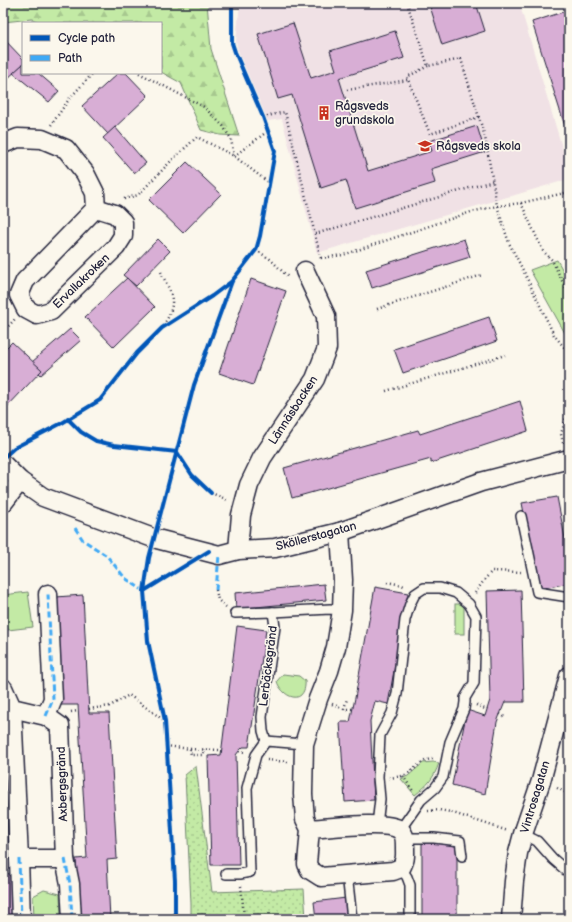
<svg xmlns="http://www.w3.org/2000/svg" width="572" height="922" font-family="'Balsamiq Sans',sans-serif">
<style>
.built{fill:#f0e1e5}
.grass{fill:url(#grass-dots);stroke:#728670}
.forest{fill:url(#forest-firs);stroke:#728670}
.park{fill:#c3eaa5;stroke:#728670}
.building{fill:#d8aed5;stroke:#22223b}
.lines{fill:none;stroke-linecap:round;stroke-linejoin:round}
.service-casing{stroke:#22223b;stroke-width:12}
.minor-casing{stroke:#22223b;stroke-width:21}
.path{stroke:#22223b;stroke-width:2.5;stroke-dasharray:1 3;stroke-linecap:butt}
.service{stroke:#fbf7ec;stroke-width:9}
.minor{stroke:#fbf7ec;stroke-width:18}
.quiet{stroke:#3fa9f5;stroke-width:3;stroke-dasharray:6 3;stroke-linecap:butt}
.cycleway-casing{stroke:#fbf7ec;stroke-width:6}
.cycleway{stroke:#0057b8;stroke-width:4}
.labels{text-anchor:middle;stroke-width:3.5;stroke-linejoin:round;paint-order:stroke}
.poi-label{font-size:12px;fill:#22223b;stroke:#fbf7ec;text-anchor:start}
.street-label{font-size:12px;fill:#22223b;stroke:#fbf7ec}
</style>
<defs>
<pattern id="grass-dots" width="8" height="8" patternUnits="userSpaceOnUse"><rect width="8" height="8" fill="#c3eaa5"/><path d="M2 2h.1M6 6h.1" fill="none" stroke="#a7c88f" stroke-width="1.8" stroke-linecap="round"/></pattern>
<pattern id="forest-firs" width="22" height="20" patternUnits="userSpaceOnUse"><rect width="22" height="20" fill="#c3eaa5"/><path d="M5 1l3.5 6h-7zM16 11l3.5 6h-7z" fill="#a7c88f"/></pattern>
</defs>
<rect width="100%" height="100%" fill="#fbf7ec"/>
<filter id="ink" filterUnits="userSpaceOnUse"><feTurbulence type="fractalNoise" baseFrequency=".025" numOctaves="2"/><feDisplacementMap in="SourceGraphic" scale="8" xChannelSelector="R" yChannelSelector="G"/><feConvolveMatrix kernelMatrix="1 2 1 2 8 2 1 2 1" color-interpolation-filters="sRGB"/></filter>
<g filter="url(#ink)">
<!-- built -->
<path class="built" d="M240 3H518L521 9 569 171V179L317 253 282 119 267 121 238 51 236 42Z"/>
<!-- grass -->
<path class="grass" d="M196 766 212 892 304 889 306 919H191V904L185 775Z"/>
<!-- forest -->
<path class="forest" d="M3 3H207L211 49 239 136 220 135 201 130 181 83 161 72V23H41L32 19 3 22Z"/>
<!-- park -->
<g class="park">
<path d="M557 260 569 281V336L566 335 530 270Z"/>
<path d="M28 592 33 627 8 630 3 595Z"/>
<rect x="455" y="604" width="9" height="30"/>
<path d="M283 674 299 676 305 681C306 689 302 699 293 697 286 696 278 687 277 681Z"/>
<path d="M433 762 439 763C434 778 428 785 415 795L401 779 408 776 423 763Z"/>
<path d="M44 890 60 894 61 919H34L33 896Z"/>
</g>
<!-- building -->
<g class="building">
<path d="M429 3H476L485 31 442 45Z"/>
<path d="M569 10V139L532 22Z"/>
<path d="M293 23 311 78 336 70 330 51 395 31 404 58 339 78 368 171 432 151 429 141 477 126 485 152 431 169 435 183 355 208 346 180 321 188 292 95 278 99 258 34Z"/>
<path d="M3 38 23 59V64L3 83Z"/>
<path d="M23 64V73H38L59 91 49 102 13 73Z"/>
<path d="M118 73H126L148 96 108 134 82 106Z"/>
<path d="M115 127 146 163 134 173 103 138Z"/>
<path d="M187 162 221 194 183 233 149 200Z"/>
<path d="M158 239 170 251 136 286 123 275Z"/>
<path d="M464 239 470 257 372 288 366 270Z"/>
<path d="M127 278 155 307 114 347 85 317Z"/>
<path d="M251 279 286 291 253 385 219 373Z"/>
<path d="M489 317 497 341 403 373 394 349Z"/>
<path d="M70 329 81 340 41 375 39 373 42 370 32 362Z"/>
<path d="M12 342 42 370 5 409 3 407V351Z"/>
<path d="M520 401 528 431 431 463V459L292 498 284 468 418 430 420 434Z"/>
<path d="M557 497 569 559V583L539 589 522 503Z"/>
<path d="M324 584 326 600 236 609 235 593Z"/>
<path d="M375 587 408 593 388 704 375 701 370 721 374 800 345 802 340 722H350L355 698Z"/>
<path d="M521 590 524 702H505L497 722 485 794 452 785 467 710 485 716 490 700 487 591Z"/>
<path d="M83 595 89 713H109L117 859 107 860 110 919H79L76 859 87 858 78 705H61L56 597Z"/>
<path d="M237 626 266 630 249 747H243L239 751 236 755 239 865H211L208 756 221 755Z"/>
<rect x="422" y="843" width="35" height="76"/>
<path d="M3 873 10 874 12 919H3Z"/>
<path d="M346 898 349 919H316L314 902Z"/>
</g>
<g class="lines">
<defs>
<g id="service">
<path d="M521 516 537 592 569 597"/>
<path d="M235 613 273 612"/>
<path d="M556 723 569 728"/>
<path d="M266 741 263 731 262 717 275 627 273 612 330 609 342 610"/>
<path d="M377 825 380 799 378 777 380 735 392 713 397 694 405 620 410 604 415 594 424 588H440L456 593 469 604 476 616 474 683 465 698V702L464 709 450 742 443 777 435 788 421 800 400 830"/>
<path d="M523 834 537 841 553 859 569 873"/>
<path d="M404 838H434L460 841 462 856"/>
<path d="M401 868 407 877 410 885V919"/>
<path d="M226 874H240L250 872 247 788 256 755 266 741 304 744"/>
<path d="M347 874 352 919"/>
</g>
<g id="minor">
<path d="M3 144 18 138 42 139 66 149 85 173 95 193 96 208"/>
<path d="M96 208 115 214 123 222V236L116 247 51 311 37 315 26 309 19 295 25 281Z"/>
<path d="M3 464 20 481 43 497 153 538 219 555 238 550 275 548 340 532 481 482 569 459"/>
<path d="M3 503 20 481"/>
<path d="M238 550 241 515 249 485 262 458 315 379 327 348 326 316 305 271"/>
<path d="M3 688 12 708 19 859H65L60 726 46 716 12 708"/>
<path d="M46 716 53 699 48 594"/>
<path d="M310 829C328 828 387 820 400 830 405 834 405 841 405 847 405 857 406 858 401 868L393 871 321 877 310 870 307 864 310 829 305 819 303 794 304 744 318 699 329 671 336 647 342 610 343 580 340 532"/>
<path d="M19 859 21 919"/>
<path d="M65 859 70 884 72 919"/>
<path d="M511 919 514 881 518 853 523 834 541 781 569 676"/>
</g>
</defs>
<!-- service casing -->
<use href="#service" class="service-casing"/>
<!-- minor casing -->
<use href="#minor" class="minor-casing"/>
<!-- path -->
<g class="path">
<path d="M407 3 428 66 461 59 485 137 497 206 509 243 523 270 554 335 564 347 569 351"/>
<path d="M428 66 407 77 430 134 479 117"/>
<path d="M139 73 204 107 223 126 231 139 234 156"/>
<path d="M347 90 408 80"/>
<path d="M263 117 285 112 321 259"/>
<path d="M51 125 70 98 93 73"/>
<path d="M234 156 268 131"/>
<path d="M124 199 138 195 173 159 197 137 234 156 269 183"/>
<path d="M521 203 543 251 552 260 569 295"/>
<path d="M315 234 493 181"/>
<path d="M256 250 270 259 288 277 289 276"/>
<path d="M321 258 343 255 471 212 497 206 521 203 569 192"/>
<path d="M161 272C165 282 173 293 172 303 172 312 166 321 162 328"/>
<path d="M377 309 482 275"/>
<path d="M3 332 15 319"/>
<path d="M386 391 505 355"/>
<path d="M563 443 561 434 567 414 569 412"/>
<path d="M211 493 228 500"/>
<path d="M387 582 402 585 406 587"/>
<path d="M216 590 218 600 226 607"/>
<path d="M475 593 485 579 492 571 521 572"/>
<path d="M332 704 344 709H353"/>
<path d="M476 705 487 710"/>
<path d="M89 709 110 706 129 695 165 721"/>
<path d="M344 709 347 699"/>
<path d="M71 712 78 711"/>
<path d="M500 714 506 718"/>
<path d="M166 746 190 749 191 755H203L204 749"/>
<path d="M190 749 221 750"/>
<path d="M239 751 245 752"/>
<path d="M267 760 288 762"/>
<path d="M403 776 413 791"/>
<path d="M389 778C394 777 400 777 405 775 416 770 420 759 434 759"/>
<path d="M557 788 569 794"/>
<path d="M428 811 439 810 450 812 508 831"/>
<path d="M241 886 243 905 244 919"/>
</g>
<!-- service -->
<use href="#service" class="service"/>
<!-- minor -->
<use href="#minor" class="minor"/>
<!-- quiet -->
<g class="quiet">
<path d="M75 528 83 540 107 556 125 578 144 591"/>
<path d="M216 590 219 555"/>
<path d="M46 716 53 699 48 594"/>
<path d="M19 859 21 919"/>
<path d="M65 859 70 884 72 919"/>
</g>
<defs>
<g id="cycleway">
<path d="M68 419 81 432 96 441 114 445 177 452 192 475 211 493"/>
<path d="M3 458 14 448 62 423 100 400 137 353 162 328 212 296 232 281"/>
<path d="M144 591 209 551"/>
<path d="M175 919V881L169 783 165 721 148 641 144 591 149 558 194 385 232 281 256 250 260 236 275 151 263 117 235 52 232 43V3"/>
</g>
</defs>
<!-- cycleway casing -->
<use href="#cycleway" class="cycleway-casing"/>
<!-- cycleway -->
<use href="#cycleway" class="cycleway"/>
</g>
</g>
<!-- icons -->
<defs>
<symbol id="building-bare" viewBox="-9 -9 18 18"><path d="M-4-6H4V6H1V3H-1V6H-4ZM-2.5-4.3h1.7v1.8h-1.7ZM.8-4.3h1.7v1.8H.8ZM-2.5-1h1.7V.8h-1.7ZM.8-1h1.7V.8H.8Z" fill="#c8321e" stroke="#fbf7ec" stroke-width="2.5" paint-order="stroke"/></symbol>
<symbol id="school-bare" viewBox="-9 -9 18 18"><path d="M0-5L7-2L0 1L-7-2ZM-4 1L0 2.5L4 1V4Q0 6-4 4Z" fill="#c8321e" stroke="#fbf7ec" stroke-width="2.5" paint-order="stroke"/></symbol>
</defs>
<g fill-rule="evenodd">
<use href="#building-bare" x="314" y="103" width="20" height="20"/>
<use href="#school-bare" x="415" y="136" width="20" height="20"/>
</g>
<g class="labels">
<!-- poi labels -->
<g class="poi-label">
<text x="335" y="110">Rågsveds<tspan x="335" dy="14">grundskola</tspan></text>
<text x="436" y="150">Rågsveds skola</text>
</g>
<!-- street labels -->
<g class="street-label">
<text transform="translate(81 281) rotate(-44)" y="4">Ervallakroken</text>
<text transform="translate(293 410) rotate(-57)" y="4">Lännäsbacken</text>
<text transform="translate(316 536) rotate(-15)" y="4">Sköllerstagatan</text>
<text transform="translate(268 666) rotate(-83)" y="4">Lerbäcksgränd</text>
<text transform="translate(62 784) rotate(-92)" y="4">Axbergsgränd</text>
<text transform="translate(535 797) rotate(-73)" y="4">Vintrosagatan</text>
</g>
</g>
<!-- margin -->
<rect width="572" height="922" fill="none" stroke="#fbf7ec" stroke-width="16"/>
<rect x="8" y="8" width="556" height="906" fill="none" stroke="#22223b" stroke-width="1.5" filter="url(#ink)"/>
<!-- legend -->
<rect x="22" y="22" width="140" height="52" fill="#fbf7ec" stroke="#a4a2a5"/>
<rect x="30" y="35" width="20" height="6" fill="#0057b8" stroke="#a4a2a5"/>
<text x="58" y="42" font-size="12" fill="#22223b">Cycle path</text>
<rect x="30" y="55" width="20" height="6" fill="#3fa9f5" stroke="#a4a2a5"/>
<text x="58" y="62" font-size="12" fill="#22223b">Path</text>
</svg>
